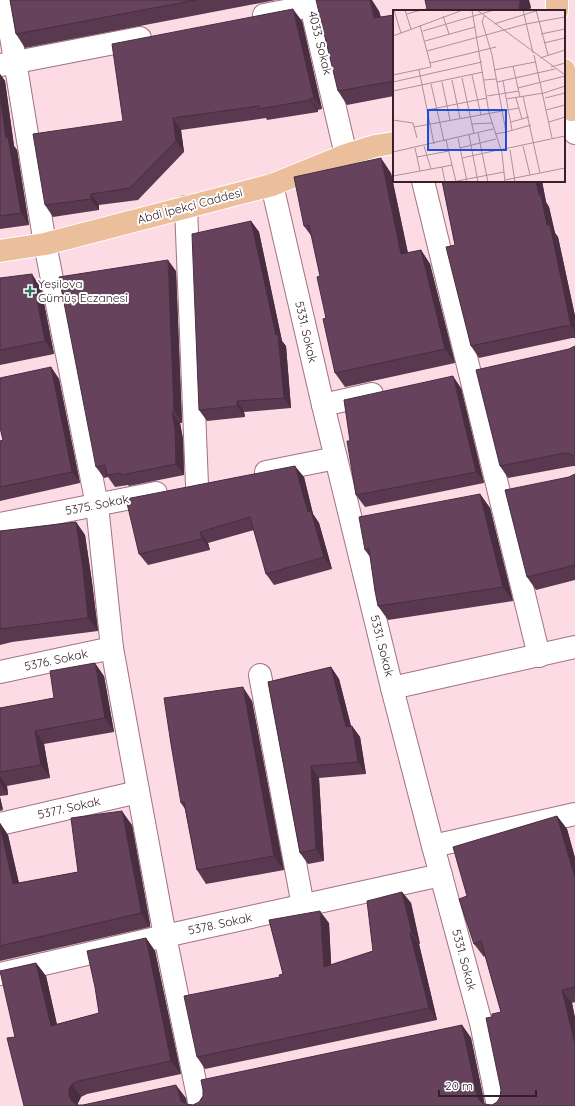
<svg xmlns="http://www.w3.org/2000/svg" width="575" height="1106" font-family="Quicksand,sans-serif">
<style>
.lines{fill:none;stroke-linecap:round;stroke-linejoin:round}
.minor-casing{stroke:#a27181;stroke-width:24}
.major-casing{stroke:#fff;stroke-width:24}
.minor{stroke:#fff;stroke-width:22}
.major{stroke:#ebbf9b;stroke-width:22}
.wall{fill:#59394f}
.shaded-wall{fill:#482e40}
.building{fill:#67425c;stroke:#482e40}
.poi-dot{fill:#2e7264;stroke:#fff;stroke-width:1.5}
.labels{text-anchor:middle;stroke-width:4;stroke-linejoin:round;paint-order:stroke}
.street-label{font-size:12px;fill:#352127;stroke:#fff}
.poi-label{font-size:12px;fill:#352127;stroke:#fff;text-anchor:start}
.inset-road{fill:none;stroke:#ac9199;stroke-width:1}
.view{fill:#1d4ed8;fill-opacity:0.15;stroke:#1d4ed8;stroke-width:2}
.inset-edge{fill:none;stroke:#352127;stroke-width:2}
</style>
<rect width="100%" height="100%" fill="#fcdbe5"/>
<g class="lines">
<defs>
<g id="minor">
<path d="M5 0 45 244 97 505 112 648 130 747 165 936 200 1106"/>
<path d="M264 15 311 6 346 155"/>
<path d="M1 65 140 38"/>
<path d="M572 110 575 133"/>
<path d="M423 181 539 656"/>
<path d="M272 185 323 405 392 688 433 846 481 1023 498 1106"/>
<path d="M186 207 197 485"/>
<path d="M323 405 372 394"/>
<path d="M266 472 336 458"/>
<path d="M0 524 156 493"/>
<path d="M0 672 112 648"/>
<path d="M260 675 303 906"/>
<path d="M392 688 575 647"/>
<path d="M0 824 138 792"/>
<path d="M433 846 575 814"/>
<path d="M0 974 165 936 441 875"/>
</g>
<g id="major">
<path d="M557 0V11"/>
<path d="M564 70 572 110"/>
<path d="M0 251 45 244 272 185 346 155 375 146 394 143"/>
</g>
</defs>
<!-- minor casing -->
<use href="#minor" class="minor-casing"/>
<!-- major casing -->
<use href="#major" class="major-casing"/>
<!-- minor -->
<use href="#minor" class="minor"/>
<!-- major -->
<use href="#major" class="major"/>
</g>
<!-- wall -->
<g class="wall">
<path d="M10 0H276L25 48 16 34Z"/>
<path d="M379 11 381 17 394 15V96L347 105 338 91Z"/>
<path d="M302 21 322 109 318 110V112L267 120 266 118 181 130 184 152 138 200 99 205V210L53 217 45 205Z"/>
<path d="M0 74 5 81 14 146 17 150 29 225 0 229Z"/>
<path d="M391 173 408 253 421 250 430 264 455 363 345 387 335 373 326 318 320 276 312 237 304 226Z"/>
<path d="M442 181H542L546 202 549 207 555 233 558 237 575 316V338H572L479 358 471 346 455 245Z"/>
<path d="M251 221 259 232 282 341 286 346 291 408 244 412 245 417 207 421 199 410Z"/>
<path d="M176 271 182 423H180L183 439 184 475 129 486 128 485 115 487 108 477 104 478 96 467Z"/>
<path d="M0 278 41 288 54 354 0 365Z"/>
<path d="M575 346V466H573L508 478 500 466 569 349Z"/>
<path d="M51 367 59 379 80 483 0 501V441L3 440Z"/>
<path d="M461 388 484 483 365 507 356 495 350 441Z"/>
<path d="M575 474V580L536 590 527 577 569 477Z"/>
<path d="M304 477 313 514 319 523 332 569 274 585 266 574 254 530 208 543 210 550 148 565 139 554Z"/>
<path d="M480 494 490 508 513 601 388 620 378 606 370 557 365 550Z"/>
<path d="M76 522 85 535 92 582 98 631 12 642 0 645V531Z"/>
<path d="M331 667 339 679 351 726H352L360 737 366 774 319 778 324 861 308 864 300 853 268 682Z"/>
<path d="M104 676 114 732 44 744 50 778 7 786 8 795 0 796V708L54 698Z"/>
<path d="M252 701 284 870 206 884 197 870 185 809 181 803Z"/>
<path d="M0 797 3 810 0 811Z"/>
<path d="M557 816 567 829 575 858V1002L572 1003 575 1018V1106H24L15 1037 36 963 46 976 57 1024 99 1013 146 938 155 951 181 1074 87 1094 81 1097 78 1103V1105H83L186 1098 187 1105H193L462 1025 471 1038 485 1105H492L497 1102 500 1097 501 1090 492 1017 501 1012 485 956 484 957 474 944 467 896Z"/>
<path d="M0 823 8 835 19 883 78 872 132 825 150 924V927L0 961Z"/>
<path d="M402 892 411 903 420 944H419L437 1020 205 1069 197 1057 283 974 329 923 331 965 373 951Z"/>
</g>
<!-- shaded-wall -->
<g class="shaded-wall">
<path d="M370 0H372L379 11 383 32 374 18Z"/>
<path d="M520 0H529L531 7 530 11H519Z"/>
<path d="M293 9 302 21 322 109 314 98Z"/>
<path d="M0 74 5 81 14 146 17 150 29 225 21 213 6 138 0 94Z"/>
<path d="M310 99 318 110V112L310 100Z"/>
<path d="M173 118 181 130 184 152 176 141Z"/>
<path d="M381 158 391 173 411 268 401 254Z"/>
<path d="M536 181H542L546 202 549 207 555 233 558 237 575 316V332L571 326 539 195Z"/>
<path d="M91 194 99 205V210L91 199Z"/>
<path d="M251 221 259 232 282 341 286 346 291 408 284 398 276 335Z"/>
<path d="M421 250 430 264 455 363 445 349Z"/>
<path d="M168 260 176 271 182 423 174 411Z"/>
<path d="M32 274 41 288 54 354 45 341Z"/>
<path d="M51 367 59 379 80 483 72 472Z"/>
<path d="M453 376 461 388 484 483 476 472Z"/>
<path d="M237 401 244 412 245 417 237 406Z"/>
<path d="M172 412 180 423 183 439 184 475 176 464Z"/>
<path d="M295 466 304 477 313 514 319 523 332 569 324 557 308 512Z"/>
<path d="M480 494 490 508 513 601 503 587Z"/>
<path d="M76 522 85 535 92 582 98 631 88 618Z"/>
<path d="M200 532 208 543 210 550 202 539Z"/>
<path d="M95 663 104 676 114 732 105 718Z"/>
<path d="M331 667 339 679 354 738 346 727Z"/>
<path d="M243 687 252 701 284 870 274 856Z"/>
<path d="M352 726 360 737 366 774 358 762Z"/>
<path d="M35 731 44 744 50 778 41 765Z"/>
<path d="M311 766 319 778 324 861 316 849Z"/>
<path d="M0 776 7 786 8 795 0 783Z"/>
<path d="M0 797 3 810 0 806Z"/>
<path d="M122 811 132 825 150 924V927L141 913Z"/>
<path d="M557 816 567 829 575 858V878Z"/>
<path d="M0 823 8 835 22 897 13 884 0 825Z"/>
<path d="M402 892 411 903 420 944 412 933Z"/>
<path d="M320 911 329 923 332 979 324 967Z"/>
<path d="M410 933 419 944 437 1020 429 1008Z"/>
<path d="M146 938 155 951 181 1074 171 1061Z"/>
<path d="M36 963 46 976 60 1039 51 1026Z"/>
<path d="M562 990 572 1003 575 1018V1044Z"/>
<path d="M462 1025 471 1038 485 1106 480 1101 477 1096Z"/>
<path d="M72 1084 81 1097 78 1103V1106L72 1101 69 1096V1089Z"/>
<path d="M176 1085 186 1098 187 1106 181 1101 179 1095Z"/>
</g>
<!-- building -->
<g class="building">
<path d="M10 0H196L16 34Z"/>
<path d="M316 0H370L374 18 394 15V81L338 91Z"/>
<path d="M425 0H520L519 11H417L427 9Z"/>
<path d="M293 9 314 98 310 99V100L259 109V106L173 118 176 141 130 188 91 194V199L45 205 33 134 123 121 112 44Z"/>
<path d="M0 94 6 138 8 137 21 213 0 216Z"/>
<path d="M381 158 401 254 421 250 445 349 335 373 323 319 326 318 317 277 320 276 309 225 304 226 294 177Z"/>
<path d="M442 181H536L539 195H541L547 225H550L571 326H564L471 346 446 247 455 245Z"/>
<path d="M251 221 276 335H278L284 398 237 401V406L199 410 192 234Z"/>
<path d="M168 260 174 411 172 412 175 428 176 464 121 475 120 473 107 475 105 465 96 467 59 277Z"/>
<path d="M32 274 45 341 0 350V278Z"/>
<path d="M575 346V457L570 454 564 453 500 466 476 370 569 349Z"/>
<path d="M51 367 72 472 0 487V441L3 440 0 428V378Z"/>
<path d="M453 376 476 472 356 495 347 441H350L344 400Z"/>
<path d="M295 466 308 512 311 511 324 557 266 574 250 517 200 532 202 539 139 554 126 499Z"/>
<path d="M575 474V565L527 577 505 490 569 477Z"/>
<path d="M480 494 503 587 378 606 375 591 369 549 365 550 359 517Z"/>
<path d="M76 522 83 569 88 618 0 629V531Z"/>
<path d="M95 663 105 718 35 731 41 765 0 772V708L54 698 50 671Z"/>
<path d="M331 667 346 727 352 726 358 762 311 766 316 849 300 853 268 682Z"/>
<path d="M243 687 274 856 197 870 184 802 181 803 171 744 164 698Z"/>
<path d="M122 811 141 910V913L0 946V825L13 884 78 872 71 818Z"/>
<path d="M557 816 575 878V987L562 990 575 1044V1106H24L7 1038 15 1037 0 971 36 963 51 1026 99 1013 95 987 87 951 146 938 171 1061 78 1081 72 1084 69 1089V1096L72 1101 77 1105H83L176 1085 179 1095 181 1101 186 1104 193 1105 199 1102 203 1096V1090L201 1080 462 1025 477 1096 480 1101 484 1104 492 1105 497 1102 500 1097 501 1090 486 1018 492 1017V1014L501 1012 481 941 474 944 459 899 467 896 453 847Z"/>
<path d="M402 892 412 933H410L429 1008 197 1057 184 996 280 977 279 975 283 974 269 920 320 911 324 967 373 951 367 901Z"/>
</g>
<!-- markers -->
<path class="poi-dot" d="M28 285h4v4h4v4h-4v4h-4v-4h-4v-4h4z"/>
<g class="labels">
<!-- street labels -->
<g class="street-label">
<text transform="translate(320 43) rotate(76)" y="4">4033. Sokak</text>
<text transform="translate(190 206) rotate(-15)" y="4">Abdi İpekçi Caddesi</text>
<text transform="translate(306 332) rotate(77)" y="4">5331. Sokak</text>
<text transform="translate(97 505) rotate(-11)" y="4">5375. Sokak</text>
<text transform="translate(382 646) rotate(76)" y="4">5331. Sokak</text>
<text transform="translate(56 660) rotate(-12)" y="4">5376. Sokak</text>
<text transform="translate(69 808) rotate(-13)" y="4">5377. Sokak</text>
<text transform="translate(220 924) rotate(-12)" y="4">5378. Sokak</text>
<text transform="translate(464 960) rotate(75)" y="4">5331. Sokak</text>
</g>
<!-- poi labels -->
<g class="poi-label">
<text x="38" y="288">Yeşilova<tspan x="38" dy="14">Gümüş Eczanesi</tspan></text>
</g>
</g>
<!-- overview -->
<g transform="translate(393 10)">
<rect width="172" height="172" fill="#fcdbe5"/>
<path class="inset-road" d="M1 0 8 23M12 0 18 19M79 0 96 103 109 143 112 172M84 0 172 65M130 0 140 43M143 0 155 45M14 4 28 0M92 5 89 11 99 45 113 122 102 124M50 6 56 24M101 14 146 0M27 15 37 53M30 21 101 0M148 24 172 19M0 26 70 0M32 31 82 17M151 33 172 28M34 41 133 14 172 7M141 45 159 128M147 48 172 40M120 56 127 87M158 57 172 53M26 60 41 134M101 60 142 52M0 65 38 57 37 53 103 37M79 65 88 105M69 68 81 124M59 70 67 108M91 70 103 69M110 71 119 120M0 72 89 52M49 72 57 110M104 72 162 59M38 74 51 131M125 78 172 66M0 81 90 62M94 86 126 81M130 86 147 163M123 88 129 109M152 88 172 83M113 89 151 83 172 76M34 100 94 88M153 100 172 95M0 110 20 113 24 128M118 112 136 107M156 112 172 107M79 114 99 113M21 117 126 98M113 122 138 115M85 123 95 172M76 125 85 172M65 128 74 172M53 130 59 155M31 136 38 159M130 136 137 165M22 138 27 161M67 138 103 129M106 140 172 126M117 140 122 172M0 142 100 119M24 147 56 141M69 148 105 140M49 157 59 155 63 172M0 166 49 157 52 172M112 170 172 158M59 172 111 162"/>
<path class="view" d="M35 100H113V140H35Z"/>
<rect width="172" height="172" class="inset-edge"/>
</g>
<!-- scale -->
<path d="M439 1090v6h97v-6" fill="none" stroke="#352127" stroke-width="2"/>
<text x="445" y="1090" font-size="12" fill="#352127" stroke="#ffffff" stroke-width="3" paint-order="stroke">20 m</text>
</svg>
